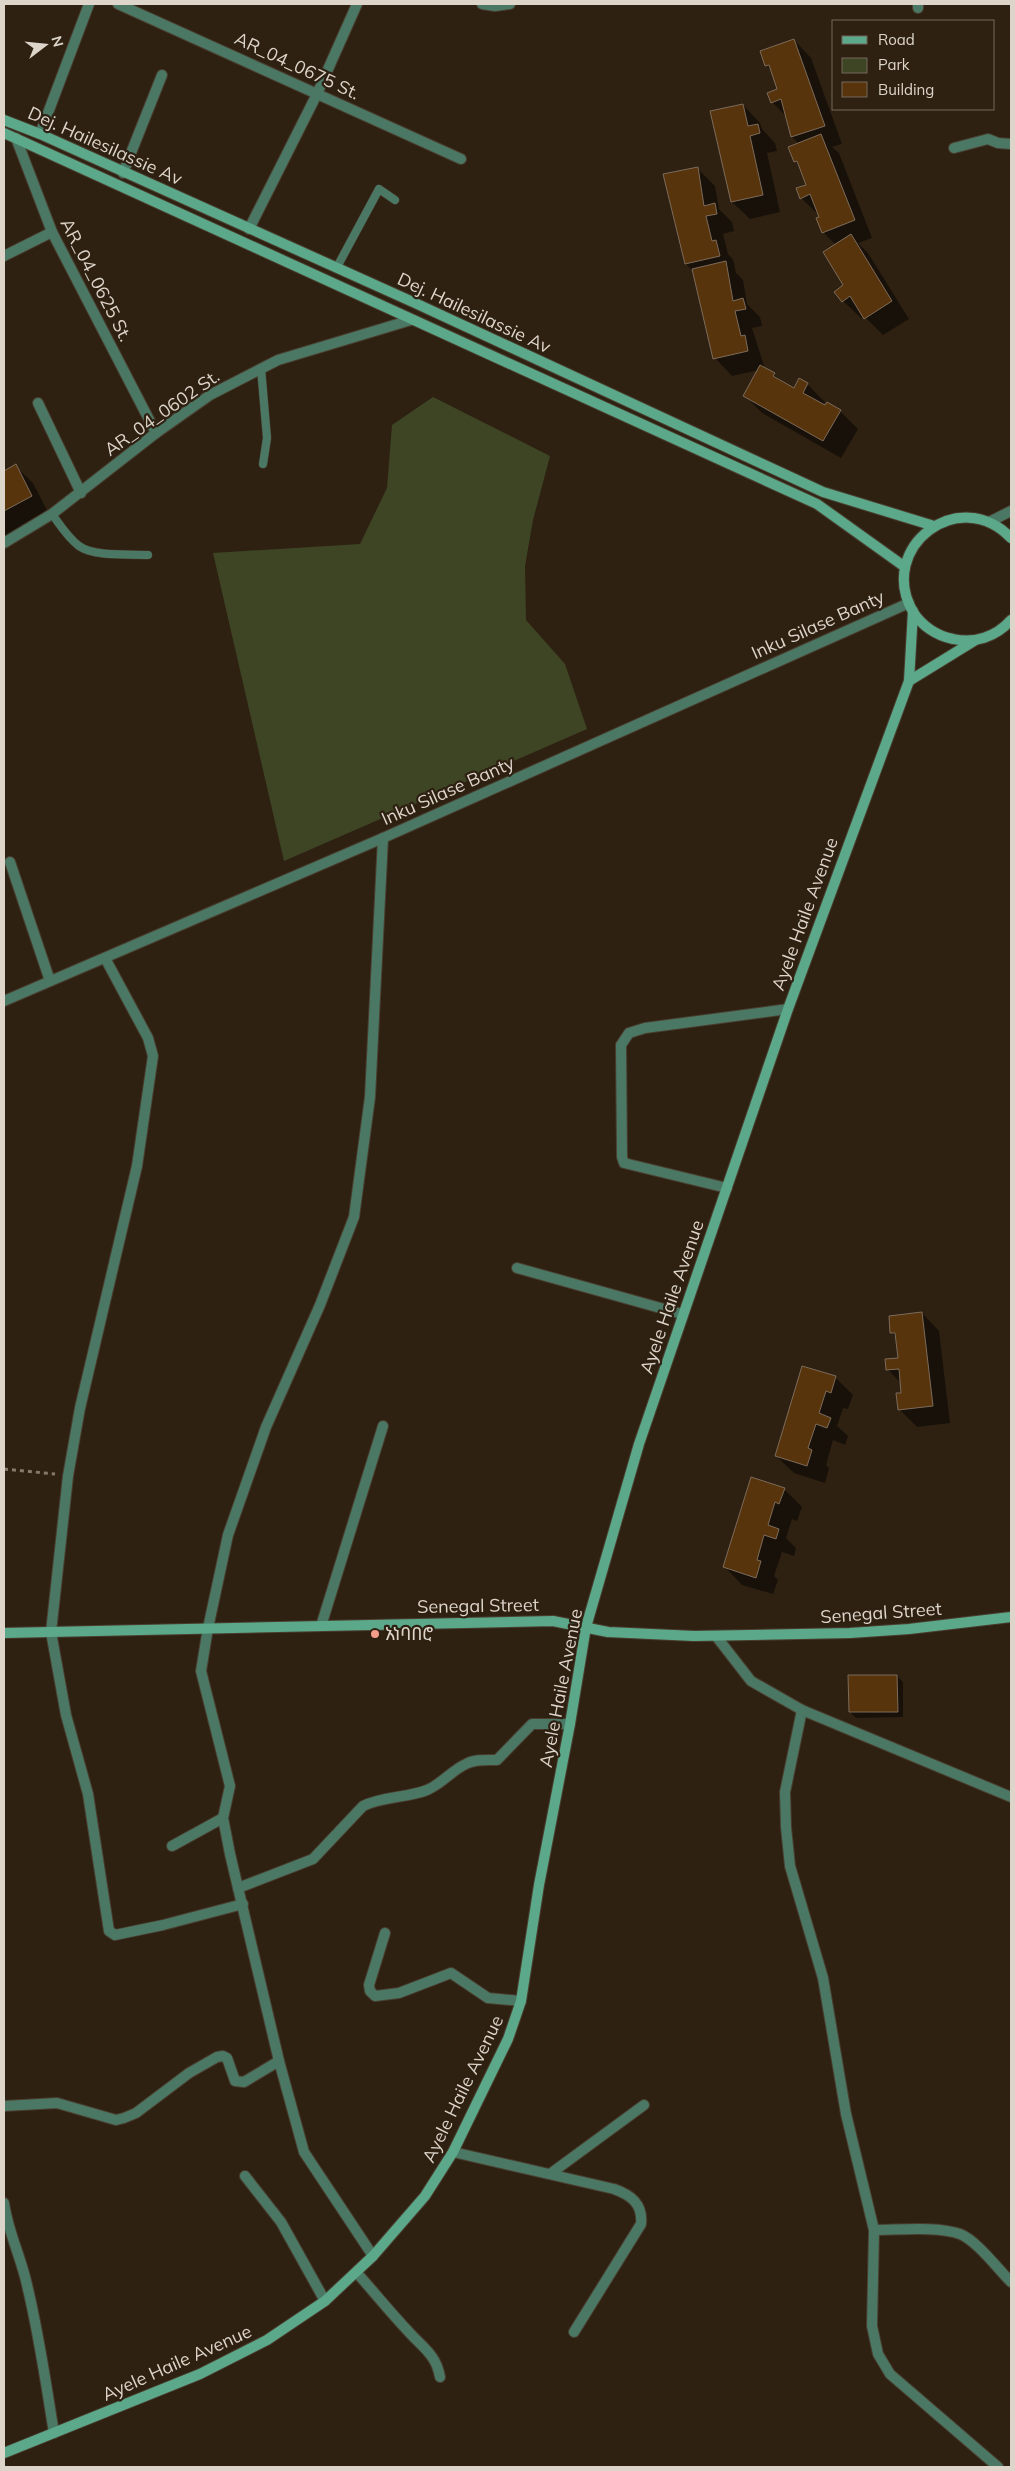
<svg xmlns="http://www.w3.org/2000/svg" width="1015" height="2471" font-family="Mulish,'Noto Sans Ethiopic',sans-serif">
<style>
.green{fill:#3e4525}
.shadow{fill:#0007}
.building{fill:#57340b;stroke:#7d6b5b}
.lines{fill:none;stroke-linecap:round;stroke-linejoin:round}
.service-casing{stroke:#4a3e2f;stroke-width:9}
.minor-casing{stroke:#4a3e2f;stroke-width:12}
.tertiary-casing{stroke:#4a3e2f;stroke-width:12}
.secondary-casing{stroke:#4a3e2f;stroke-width:12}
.path{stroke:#84796d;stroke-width:3;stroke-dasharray:4 4;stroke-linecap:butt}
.service{stroke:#4a7865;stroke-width:8}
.minor{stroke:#4a7865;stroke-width:10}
.tertiary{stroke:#4a7865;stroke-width:10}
.secondary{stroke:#5ba98a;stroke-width:10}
.poi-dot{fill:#f49d8b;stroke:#2e2112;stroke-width:2}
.labels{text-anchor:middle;stroke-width:4.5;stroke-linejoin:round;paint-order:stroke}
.street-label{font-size:18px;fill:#ddd4ca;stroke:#2e2112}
.poi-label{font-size:18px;fill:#ddd4ca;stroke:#2e2112;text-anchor:start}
</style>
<rect width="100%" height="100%" fill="#2e2112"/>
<!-- green -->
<path class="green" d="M433 397 550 456 533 520 525 566 526 620 565 664 587 729 284 861 213 553 360 544 387 488 392 425Z"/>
<!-- shadow -->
<g class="shadow">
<path d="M794 40 811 58 842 144 832 147 839 153 872 238 858 243 868 253 909 319 883 335 864 316 861 318 843 301 845 285 836 245 823 232 821 217 801 198 808 186 801 167 795 161 799 144 792 137 787 117 772 102 779 90 772 71 766 65Z"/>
<path d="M743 105 760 123 762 129 775 143 777 151 767 153 780 212 750 219 732 202Z"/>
<path d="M697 168 715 186 719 209 732 222 734 231 723 234 728 254 733 259 736 273 743 280 747 304 760 317 762 326 752 328 765 369 794 389 807 384 825 402 823 405 840 411 858 429 841 458 762 413 745 396 759 370 732 376 715 358 694 272 686 264Z"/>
<path d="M15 466 33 483 49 514 4 538V472Z"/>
<path d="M922 1313 939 1331 950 1423 917 1427 899 1409 903 1394 902 1384 887 1369 899 1359 897 1338 892 1333Z"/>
<path d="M835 1377 853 1395 848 1409 843 1408 837 1426 848 1436 845 1445 833 1440 826 1465 829 1468 825 1483 794 1473 776 1456Z"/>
<path d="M784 1489 802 1507 797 1521 792 1519 786 1538 796 1548 794 1556 782 1552 774 1576 778 1580 773 1594 742 1585 725 1567Z"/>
<path d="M897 1676 903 1682V1717L856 1718 850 1712Z"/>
</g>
<!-- building -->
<g class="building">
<path d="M794 39 825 126 791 137 781 99 771 103 767 93 777 89 769 65 765 66 760 51Z"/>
<path d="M743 104 748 126 758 124 760 133 750 136 763 195 731 202 710 111Z"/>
<path d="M821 134 855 220 822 233 816 218 819 217 810 194 800 199 796 188 806 185 797 161 794 162 788 147Z"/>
<path d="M698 167 704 206 715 203 717 214 706 216 712 241 716 240 720 256 685 264 663 174Z"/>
<path d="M851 234 892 301 864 319 850 296 842 302 834 292 843 285 823 252Z"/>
<path d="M726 261 733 301 743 298 746 309 735 311 741 336 745 335 748 351 713 359 692 269Z"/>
<path d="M760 365 775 373 773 376 794 388 799 378 808 383 803 393 825 405 827 402 841 410 823 441 743 396Z"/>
<path d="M16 464 32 496 4 511V471Z"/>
<path d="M922 1312 933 1406 898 1410 896 1393H901L899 1369 886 1370 885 1359 898 1358 895 1333H890L889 1316Z"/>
<path d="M802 1366 836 1376 831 1393 826 1391 819 1413 831 1418 827 1428 816 1424 808 1448 812 1450 807 1466 775 1456Z"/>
<path d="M751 1477 785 1488 779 1504 775 1502 768 1525 779 1529 776 1539 764 1535 757 1560 761 1561 756 1578 723 1567Z"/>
<path d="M848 1675H897L898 1712H849Z"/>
</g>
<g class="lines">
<defs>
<g id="service">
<path d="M337 267 379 189 395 200"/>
<path d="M261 368 267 438 263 464"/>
<path d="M52 514C60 525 68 538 79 546 94 557 130 554 148 555"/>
</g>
<g id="minor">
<path d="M118 4 461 159"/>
<path d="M482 4 495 6 510 4"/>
<path d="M918 4V8"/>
<path d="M40 134 89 4"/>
<path d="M16 138 52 232 156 433"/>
<path d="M954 148 988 139 998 143 1011 144"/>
<path d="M123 173 162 75"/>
<path d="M249 229 317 94 357 4"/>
<path d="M4 256 52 232"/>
<path d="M38 403 81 493"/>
<path d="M989 522 1011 511"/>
<path d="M4 543 52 514 156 433 210 395 278 360 411 320"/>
<path d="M10 862 50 981"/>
<path d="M105 958 148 1038 153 1056 137 1166 80 1408 68 1476 51 1632 66 1715 88 1794 109 1931 115 1935 163 1925 243 1904"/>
<path d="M727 1188 624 1163 622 1157 621 1045 629 1033 645 1028 788 1009"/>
<path d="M517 1268 682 1314"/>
<path d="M321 1626 383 1426"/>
<path d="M716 1636 751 1681 802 1710 785 1792 786 1827 790 1866 823 1978 846 2114 874 2230 872 2326 878 2354 890 2374 998 2467"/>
<path d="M802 1710 1011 1797"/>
<path d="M172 1846 223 1818"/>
<path d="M238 1888 313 1859 363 1806C383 1796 407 1798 427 1790 442 1784 452 1770 466 1764 475 1759 487 1760 497 1760L532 1724H570"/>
<path d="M385 1933 369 1985 370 1991 375 1996 399 1993 451 1973 488 1998 521 2001"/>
<path d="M4 2106 57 2103 116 2120 124 2118 136 2113 189 2073 217 2057 223 2056 227 2058 235 2081 244 2082 279 2061"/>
<path d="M453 2152 614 2189C631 2195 643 2204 641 2224L574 2332"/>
<path d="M550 2174 644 2105"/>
<path d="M245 2176 281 2222 325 2301"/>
<path d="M4 2203C8 2232 21 2257 27 2285 39 2334 46 2384 54 2433"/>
<path d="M874 2230C898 2230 938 2226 960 2234 976 2240 998 2269 1011 2282"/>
<path d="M373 2256 304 2152 279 2061 230 1854 223 1818 230 1786 201 1671 208 1628 228 1535 266 1427 320 1305 354 1217 370 1097 383 838"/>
<path d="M357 2273C374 2292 390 2312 408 2331 422 2347 436 2354 440 2377"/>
</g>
<path id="tertiary" d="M4 1001 383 838 909 603"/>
<g id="secondary">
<path d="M4 120 40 134 415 303 823 492 934 526"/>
<path d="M4 133 817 504 905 567"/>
<path d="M1011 538C960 484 876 547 913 612 922 626 937 636 953 639 974 644 996 637 1011 620"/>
<path d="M909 681 974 641"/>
<path d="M4 1633 553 1621 608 1632 694 1636 850 1633 909 1629 1011 1617"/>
<path d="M4 2453 200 2374 267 2340 325 2301 373 2256 425 2196 453 2152 508 2039 521 2001 539 1885 570 1724 586 1627 639 1444 788 1009 909 681 913 611"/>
</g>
</defs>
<!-- service casing -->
<use href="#service" class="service-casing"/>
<!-- minor casing -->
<use href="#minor" class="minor-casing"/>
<!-- tertiary casing -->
<use href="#tertiary" class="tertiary-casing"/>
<!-- secondary casing -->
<use href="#secondary" class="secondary-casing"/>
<!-- path -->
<path class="path" d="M4 1469 55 1474"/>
<!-- service -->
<use href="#service" class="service"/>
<!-- minor -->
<use href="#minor" class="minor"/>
<!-- tertiary -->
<use href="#tertiary" class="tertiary"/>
<!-- secondary -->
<use href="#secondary" class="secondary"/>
</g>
<!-- markers -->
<circle class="poi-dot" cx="375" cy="1634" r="5"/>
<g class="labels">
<!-- street labels -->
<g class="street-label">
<text transform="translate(297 66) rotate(25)" y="6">AR_04_0675 St.</text>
<text transform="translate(105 146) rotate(24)" y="6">Dej. Hailesilassie Av</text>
<text transform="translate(96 280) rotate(63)" y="6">AR_04_0625 St.</text>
<text transform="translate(474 313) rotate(25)" y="6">Dej. Hailesilassie Av</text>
<text transform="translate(162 413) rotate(-35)" y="6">AR_04_0602 St.</text>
<text transform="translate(818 625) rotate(-24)" y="6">Inku Silase Banty</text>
<text transform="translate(448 791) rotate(-24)" y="6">Inku Silase Banty</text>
<text transform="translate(805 914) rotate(-70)" y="6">Ayele Haile Avenue</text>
<text transform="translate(672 1297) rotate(-71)" y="6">Ayele Haile Avenue</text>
<text transform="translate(478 1606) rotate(-1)" y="6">Senegal Street</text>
<text transform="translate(881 1613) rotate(-4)" y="6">Senegal Street</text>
<text transform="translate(561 1688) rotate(-79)" y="6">Ayele Haile Avenue</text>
<text transform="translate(463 2089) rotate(-64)" y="6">Ayele Haile Avenue</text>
<text transform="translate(177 2363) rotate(-24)" y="6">Ayele Haile Avenue</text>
</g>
<!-- poi labels -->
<g class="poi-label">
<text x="385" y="1640">አነባበሮ</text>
</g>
</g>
<!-- border -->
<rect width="1015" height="2471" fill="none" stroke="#ddd4ca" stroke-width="10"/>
<!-- legend -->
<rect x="832" y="20" width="162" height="90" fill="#2e2112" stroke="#74695c"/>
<rect x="842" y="36" width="25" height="8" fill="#5ba98a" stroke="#74695c"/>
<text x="878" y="45" font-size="15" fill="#ddd4ca">Road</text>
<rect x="842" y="58" width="25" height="15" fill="#3e4525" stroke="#74695c"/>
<text x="878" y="70" font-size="15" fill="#ddd4ca">Park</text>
<rect x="842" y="82" width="25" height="15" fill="#57340b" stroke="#74695c"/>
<text x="878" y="95" font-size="15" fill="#ddd4ca">Building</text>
<!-- north arrow -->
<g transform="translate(45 45) rotate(74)" stroke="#2e2112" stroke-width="4" paint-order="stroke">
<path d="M0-4L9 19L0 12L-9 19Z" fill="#ddd4ca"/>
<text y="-8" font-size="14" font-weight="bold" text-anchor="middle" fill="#ddd4ca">N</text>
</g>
</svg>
